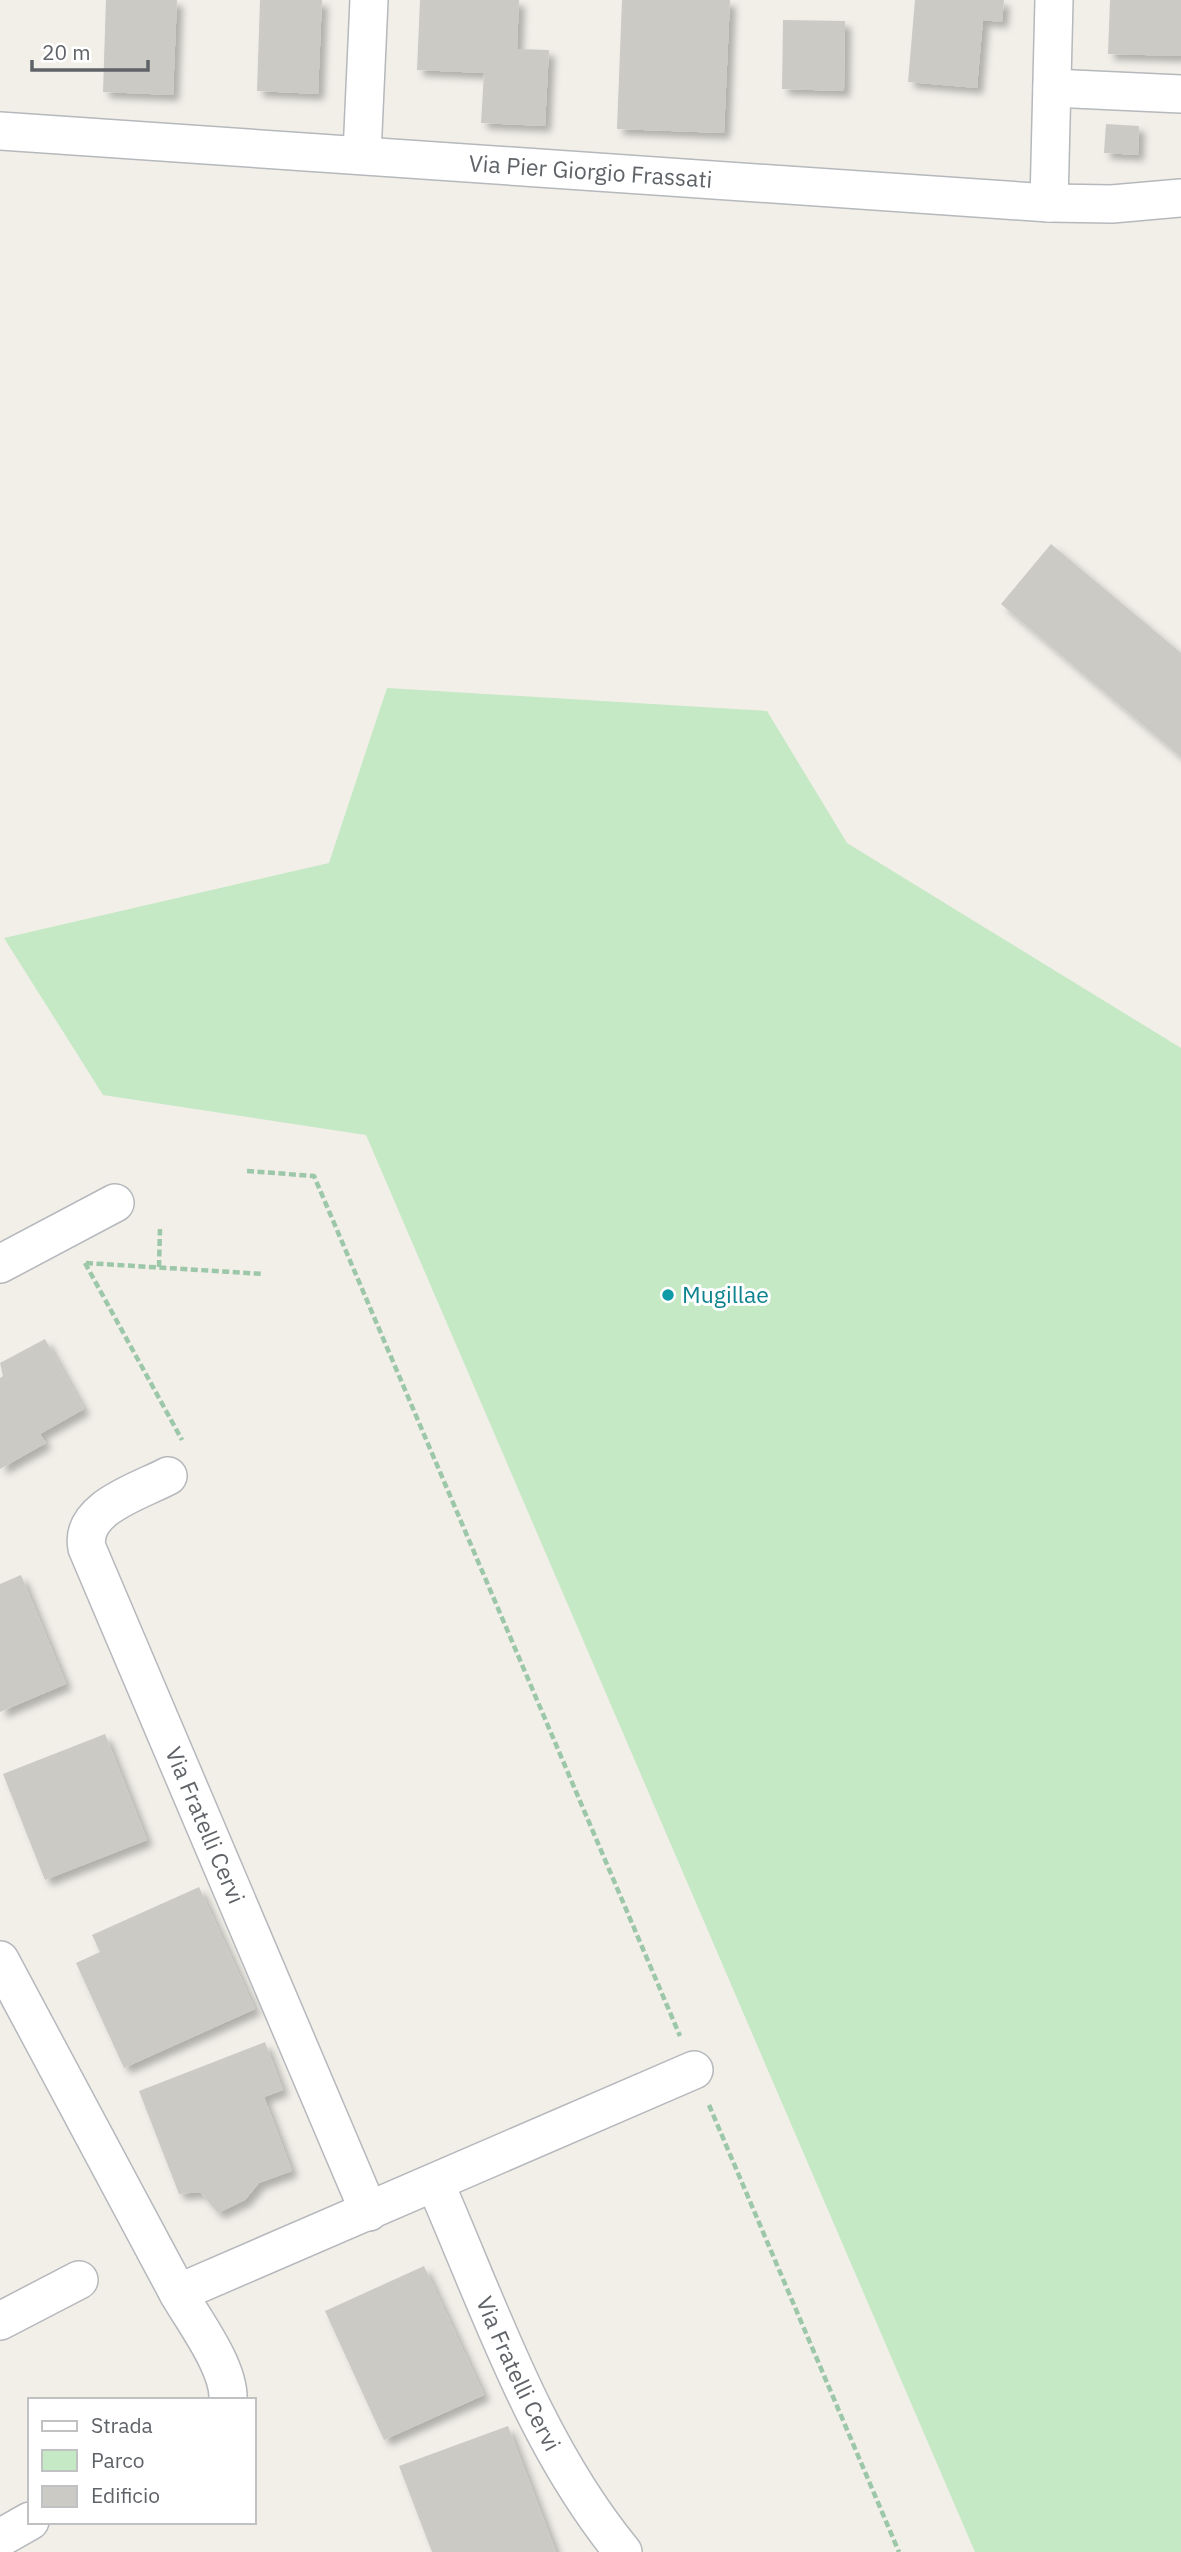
<svg xmlns="http://www.w3.org/2000/svg" width="1181" height="2552" font-family="'IBM Plex Sans',sans-serif">
<style>
.green{fill:#c5e8c5}
.building{fill:#cccac5;filter:url(#shadow)}
.lines{fill:none;stroke-linecap:round;stroke-linejoin:round}
.minor-casing{stroke:#b5b8bc;stroke-width:40}
.path{stroke:#9cc7a9;stroke-width:4.5;stroke-dasharray:7 3.5;stroke-linecap:butt}
.minor{stroke:#fff;stroke-width:37}
.culture-dot{fill:#0f9aa8;stroke:#fff;stroke-width:2.5}
.labels{text-anchor:middle;stroke-width:6;stroke-linejoin:round;paint-order:stroke}
.street-label{font-size:23px;fill:#5f6368;stroke:#fff}
.culture-label{font-size:23px;fill:#0d838f;stroke:#fff;text-anchor:start}
</style>
<defs>
<filter id="shadow"><feDropShadow dx="6" dy="6" stdDeviation="3.5" flood-color="#0004"/></filter>
</defs>
<rect width="100%" height="100%" fill="#f1efe8"/>
<!-- green -->
<path class="green" d="M387 688 767 711 847 843 1181 1048V2552H975L366 1135 103 1095 4 938 329 863Z"/>
<!-- building -->
<g class="building">
<path d="M106 0H177L173 95 103 92Z"/>
<path d="M260 0H322L318 94 257 91Z"/>
<path d="M420 0H519L517 49 549 50 545 126 481 123 484 73 417 70Z"/>
<path d="M622 0H730L724 133 617 129Z"/>
<path d="M915 0H1004L1002 22 983 20 977 88 908 82Z"/>
<path d="M1110 0H1181V56L1108 54Z"/>
<path d="M783 20 845 21 844 91 782 89Z"/>
<path d="M1106 124 1139 126 1138 155 1104 153Z"/>
<path d="M1051 544 1181 653V757L1001 604Z"/>
<path d="M45 1339 84 1409 40 1434 46 1443 0 1469V1378L3 1376 0 1363Z"/>
<path d="M21 1575 66 1684 0 1712V1584Z"/>
<path d="M105 1734 147 1840 45 1880 3 1774Z"/>
<path d="M199 1887 255 2009 124 2068 76 1963 100 1952 92 1935Z"/>
<path d="M265 2042 283 2090 264 2097 292 2171 259 2183 245 2200 218 2213 200 2192 179 2194 139 2091Z"/>
<path d="M424 2266 484 2395 384 2440 325 2311Z"/>
<path d="M508 2426 556 2552H432L399 2466Z"/>
</g>
<g class="lines">
<defs>
<g id="minor">
<path d="M1052 88 1181 94"/>
<path id="s1" d="M0 131 1049 203 1112 204 1181 198"/>
<path d="M362 154 369 0"/>
<path d="M1049 203 1054 0"/>
<path d="M0 1264 115 1203"/>
<path id="s2" d="M168 1476C140 1491 79 1508 87 1548L369 2212"/>
<path d="M0 1960 178 2293 694 2070"/>
<path id="s3" d="M435 2183C490 2309 535 2445 623 2552"/>
<path d="M178 2293C194 2321 230 2368 228 2400"/>
<path d="M0 2321 79 2280"/>
<path d="M0 2538 30 2521"/>
</g>
</defs>
<!-- minor casing -->
<use href="#minor" class="minor-casing"/>
<!-- path -->
<g class="path">
<path d="M247 1171 314 1176 680 2036"/>
<path d="M85 1263 182 1440"/>
<path d="M86 1263 264 1274"/>
<path d="M159 1267 160 1229"/>
<path d="M709 2105 899 2552"/>
</g>
<!-- minor -->
<use href="#minor" class="minor"/>
</g>
<!-- markers -->
<circle class="culture-dot" cx="668" cy="1295" r="7"/>
<g class="labels">
<!-- street labels -->
<g class="street-label">
<text dy="8" stroke="none"><textPath href="#s1" startOffset="592">Via Pier Giorgio Frassati</textPath></text>
<text dy="8" stroke="none"><textPath href="#s2" startOffset="418">Via Fratelli Cervi</textPath></text>
<text dy="8" stroke="none"><textPath href="#s3" startOffset="208">Via Fratelli Cervi</textPath></text>
</g>
<!-- culture labels -->
<g class="culture-label">
<text x="682" y="1303">Mugillae</text>
</g>
</g>
<!-- legend -->
<rect x="28" y="2398" width="228" height="126" fill="#ffffff" stroke="#bfc1c3" stroke-width="2"/>
<rect x="42" y="2421" width="35" height="10" fill="#ffffff" stroke="#bfc1c3" stroke-width="2"/>
<text x="91" y="2433" font-size="21" fill="#5f6368">Strada</text>
<rect x="42" y="2450" width="35" height="21" fill="#c5e8c5" stroke="#bfc1c3" stroke-width="2"/>
<text x="91" y="2468" font-size="21" fill="#5f6368">Parco</text>
<rect x="42" y="2486" width="35" height="21" fill="#cccac5" stroke="#bfc1c3" stroke-width="2"/>
<text x="91" y="2503" font-size="21" fill="#5f6368">Edificio</text>
<!-- scale -->
<path d="M32 60v10h116v-10" fill="none" stroke="#5f6368" stroke-width="3.5"/>
<text x="42" y="60" font-size="21" fill="#5f6368" stroke="#ffffff" stroke-width="5" paint-order="stroke">20 m</text>
</svg>
